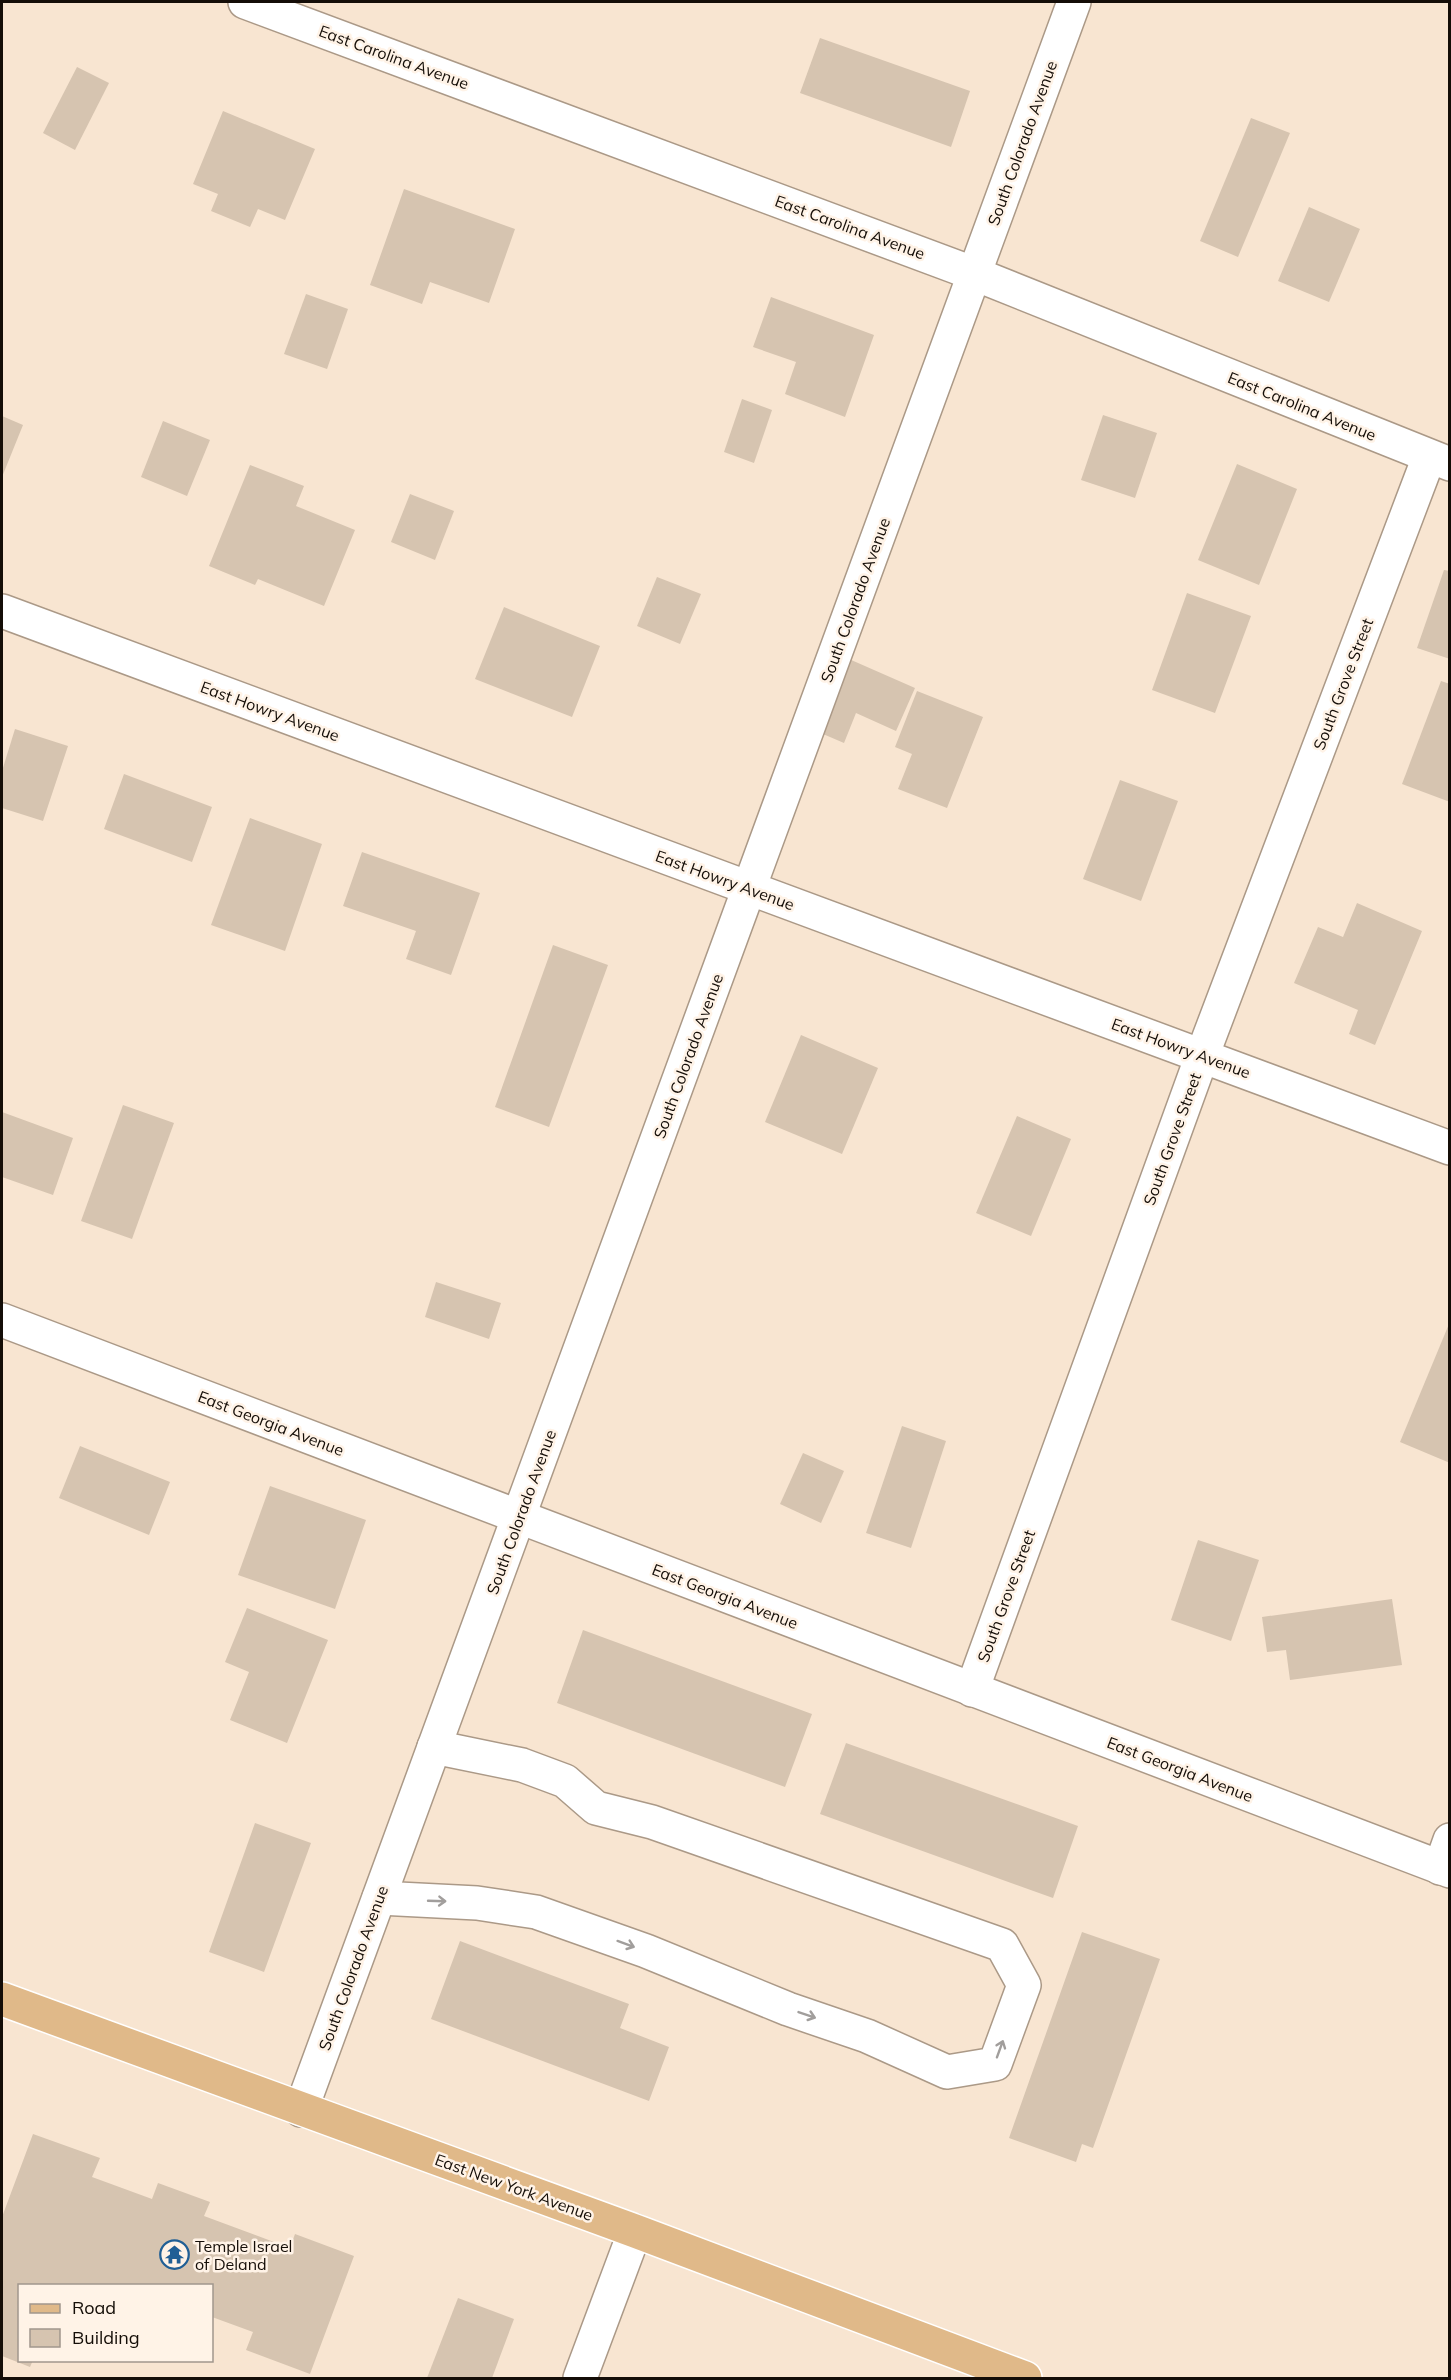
<svg xmlns="http://www.w3.org/2000/svg" width="1451" height="2380" font-family="Mulish,sans-serif">
<style>
.building{fill:#d6c4b0}
.lines{fill:none;stroke-linecap:round;stroke-linejoin:round}
.minor-casing{stroke:#ab9987;stroke-width:36}
.major-casing{stroke:#fff;stroke-width:36}
.minor{stroke:#fff;stroke-width:33}
.major{stroke:#e0b989;stroke-width:33}
.oneway{stroke:#a19e9c}
.labels{text-anchor:middle;stroke-width:5;stroke-linejoin:round;paint-order:stroke}
.street-label{font-size:16px;fill:#140d07;stroke:#fff3e7}
.poi-label{font-size:16px;fill:#140d07;stroke:#fff3e7;text-anchor:start}
</style>
<rect width="100%" height="100%" fill="#f8e5d1"/>
<!-- building -->
<g class="building">
<path d="M820 38 970 91 951 147 800 93Z"/>
<path d="M77 67 109 83 75 150 43 133Z"/>
<path d="M223 111 315 149 285 220 258 209 250 227 211 211 218 194 193 184Z"/>
<path d="M1251 118 1290 133 1238 257 1200 241Z"/>
<path d="M404 189 515 229 489 303 430 282 422 304 370 285Z"/>
<path d="M1309 207 1360 229 1329 302 1278 281Z"/>
<path d="M306 294 348 309 327 369 284 354Z"/>
<path d="M771 297 874 335 845 417 785 394 796 362 753 347Z"/>
<path d="M742 399 772 410 754 463 724 452Z"/>
<path d="M1103 415 1157 433 1135 498 1081 480Z"/>
<path d="M2 416 23 425 2 477Z"/>
<path d="M163 421 210 440 187 496 141 477Z"/>
<path d="M1237 464 1297 489 1259 585 1198 560Z"/>
<path d="M250 465 304 486 296 506 355 530 324 606 258 579 255 585 209 566Z"/>
<path d="M410 494 454 511 435 560 391 542Z"/>
<path d="M1444 570 1450 571V659L1417 648Z"/>
<path d="M657 577 701 594 680 644 637 626Z"/>
<path d="M1187 593 1251 616 1215 713 1152 690Z"/>
<path d="M504 607 600 646 572 717 475 679Z"/>
<path d="M833 652 915 688 896 731 856 713 844 743 802 725Z"/>
<path d="M1441 681 1450 684V802L1402 784Z"/>
<path d="M917 691 983 717 947 808 898 789 912 754 895 747Z"/>
<path d="M15 729 68 746 43 821 2 808V771Z"/>
<path d="M124 774 212 807 192 862 104 829Z"/>
<path d="M1120 780 1178 801 1141 901 1083 879Z"/>
<path d="M250 818 322 844 285 951 211 925Z"/>
<path d="M362 852 480 893 451 975 406 959 416 931 343 906Z"/>
<path d="M1357 903 1422 931 1375 1045 1349 1034 1358 1010 1294 983 1318 927 1343 937Z"/>
<path d="M553 945 608 965 549 1127 495 1107Z"/>
<path d="M801 1035 878 1068 842 1154 765 1122Z"/>
<path d="M123 1105 174 1123 132 1239 81 1221Z"/>
<path d="M2 1112 73 1138 53 1195 2 1177Z"/>
<path d="M1017 1116 1071 1139 1031 1236 976 1213Z"/>
<path d="M436 1282 501 1303 489 1339 425 1317Z"/>
<path d="M1449 1324H1450V1463L1400 1442Z"/>
<path d="M902 1426 946 1441 911 1548 866 1533Z"/>
<path d="M80 1446 170 1482 149 1535 59 1498Z"/>
<path d="M803 1453 844 1471 821 1523 780 1504Z"/>
<path d="M270 1486 366 1520 335 1609 238 1575Z"/>
<path d="M1198 1540 1259 1560 1231 1641 1171 1620Z"/>
<path d="M1392 1599 1402 1665 1290 1680 1286 1650 1267 1652 1262 1617Z"/>
<path d="M247 1608 328 1640 287 1743 230 1720 249 1672 225 1662Z"/>
<path d="M583 1630 812 1714 785 1787 557 1703Z"/>
<path d="M846 1743 1078 1826 1053 1898 820 1814Z"/>
<path d="M255 1823 311 1843 264 1972 209 1952Z"/>
<path d="M1082 1932 1160 1959 1093 2148 1082 2144 1076 2162 1009 2138Z"/>
<path d="M460 1941 629 2004 620 2028 669 2047 649 2101 431 2019Z"/>
<path d="M33 2134 100 2158 92 2177 152 2199 158 2183 210 2202 204 2216 290 2248 295 2234 354 2256 310 2374 246 2350 253 2332 212 2317V2286H20V2360H33L30 2367 2 2356V2217Z"/>
<path d="M458 2298 514 2319 492 2378H427Z"/>
</g>
<g class="lines">
<defs>
<g id="minor">
<path d="M245 2 975 274 1450 464"/>
<path d="M2 611 1450 1148"/>
<path d="M2 1320 1450 1871"/>
<path d="M972 1690 1202 1056 1429 457"/>
<path d="M1440 1868 1450 1840"/>
<path d="M379 1898 477 1903 536 1912 646 1951 788 2009 867 2036 947 2072 995 2064 1024 1985 1002 1945 652 1822 596 1808 565 1781 522 1765 434 1747"/>
<path d="M301 2110 1074 2"/>
<path d="M580 2378 635 2231"/>
</g>
<path id="major" d="M2 1999 635 2231 1025 2378"/>
</defs>
<!-- minor casing -->
<use href="#minor" class="minor-casing"/>
<!-- major casing -->
<use href="#major" class="major-casing"/>
<!-- minor -->
<use href="#minor" class="minor"/>
<!-- major -->
<use href="#major" class="major"/>
</g>
<!-- one-way arrows -->
<defs><path id="oneway-shaft" d="M-6 0H5M1.5-3L5.5 0L1.5 3" fill="none" stroke-width="1.6" stroke-linecap="round" stroke-linejoin="round" transform="scale(1.5)"/></defs>
<g class="oneway">
<use href="#oneway-shaft" transform="translate(437 1901) rotate(2)"/>
<use href="#oneway-shaft" transform="translate(626 1944) rotate(20)"/>
<use href="#oneway-shaft" transform="translate(807 2015) rotate(19)"/>
<use href="#oneway-shaft" transform="translate(1000 2049) rotate(-70)"/>
</g>
<!-- icons -->
<defs>
<symbol id="temple-ring" viewBox="-11 -11 22 22"><circle r="9.5" fill="#fff3e7" stroke="#205f95" stroke-width="1.5"/><path d="M0-6L5-2H3V0L6.5 2.5H4V6H1.5V3h-3V6H-4V2.5H-6.5L-3 0V-2H-5Z" fill="#205f95"/></symbol>
</defs>
<g fill-rule="evenodd">
<use href="#temple-ring" x="158" y="2238" width="33" height="33"/>
</g>
<g class="labels">
<!-- street labels -->
<g class="street-label">
<text transform="translate(394 57) rotate(20)" y="6">East Carolina Avenue</text>
<text transform="translate(1022 143) rotate(-70)" y="6">South Colorado Avenue</text>
<text transform="translate(850 227) rotate(20)" y="6">East Carolina Avenue</text>
<text transform="translate(1302 406) rotate(22)" y="6">East Carolina Avenue</text>
<text transform="translate(855 600) rotate(-70)" y="6">South Colorado Avenue</text>
<text transform="translate(1343 684) rotate(-69)" y="6">South Grove Street</text>
<text transform="translate(270 711) rotate(20)" y="6">East Howry Avenue</text>
<text transform="translate(725 880) rotate(20)" y="6">East Howry Avenue</text>
<text transform="translate(1181 1048) rotate(20)" y="6">East Howry Avenue</text>
<text transform="translate(688 1056) rotate(-70)" y="6">South Colorado Avenue</text>
<text transform="translate(1172 1139) rotate(-70)" y="6">South Grove Street</text>
<text transform="translate(271 1423) rotate(21)" y="6">East Georgia Avenue</text>
<text transform="translate(521 1512) rotate(-70)" y="6">South Colorado Avenue</text>
<text transform="translate(725 1596) rotate(21)" y="6">East Georgia Avenue</text>
<text transform="translate(1006 1596) rotate(-70)" y="6">South Grove Street</text>
<text transform="translate(1180 1769) rotate(21)" y="6">East Georgia Avenue</text>
<text transform="translate(353 1968) rotate(-70)" y="6">South Colorado Avenue</text>
<text transform="translate(514 2187) rotate(20)" y="6">East New York Avenue</text>
</g>
<!-- poi labels -->
<g class="poi-label">
<text x="195" y="2252">Temple Israel<tspan x="195" dy="18">of Deland</tspan></text>
</g>
</g>
<!-- border -->
<rect width="1451" height="2380" fill="none" stroke="#140d07" stroke-width="6"/>
<!-- legend -->
<rect x="18" y="2284" width="195" height="78" fill="#fff3e7" stroke="#a1978d" stroke-width="1.5"/>
<rect x="30" y="2304" width="30" height="9" fill="#e0b989" stroke="#a1978d" stroke-width="1.5"/>
<text x="72" y="2314" font-size="18" fill="#140d07">Road</text>
<rect x="30" y="2329" width="30" height="18" fill="#d6c4b0" stroke="#a1978d" stroke-width="1.5"/>
<text x="72" y="2344" font-size="18" fill="#140d07">Building</text>
</svg>
